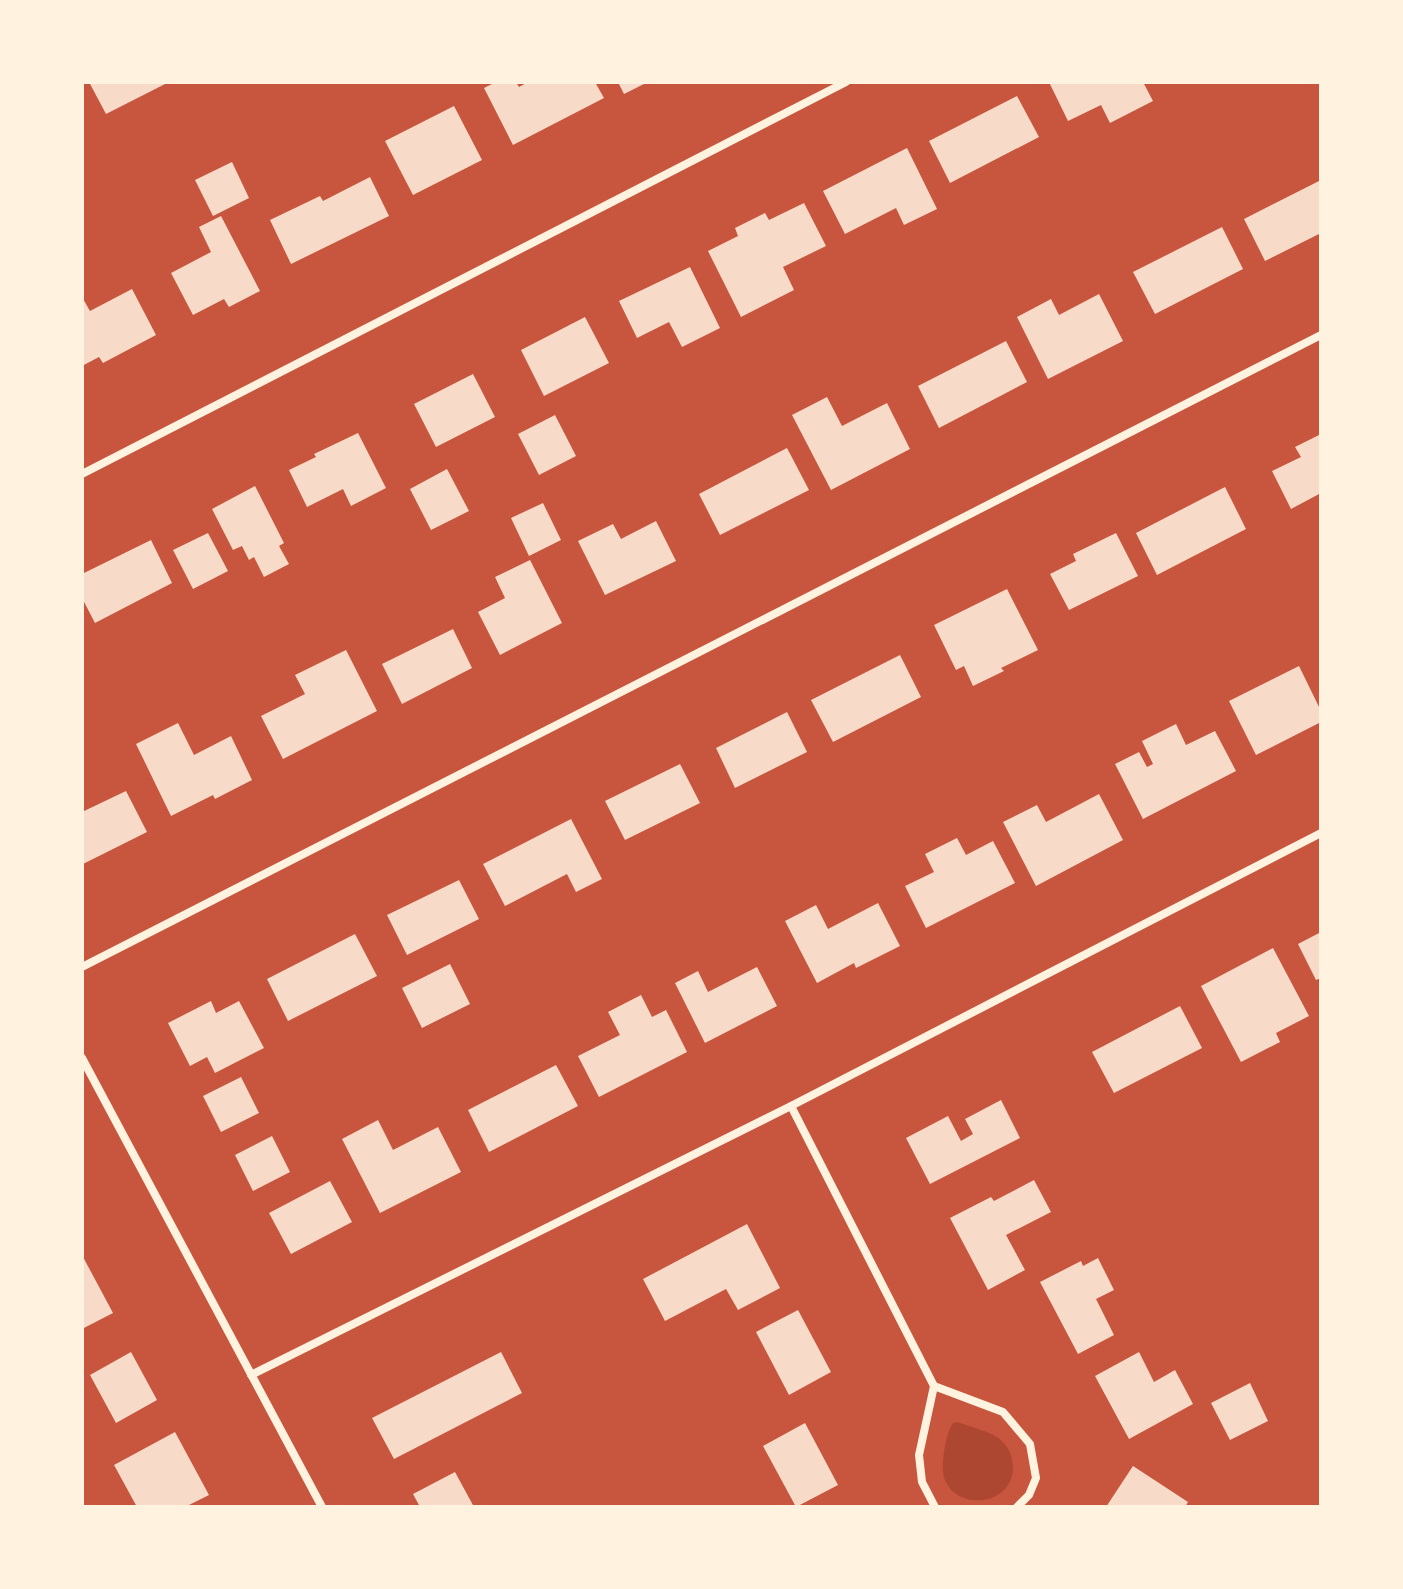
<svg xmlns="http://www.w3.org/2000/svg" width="1403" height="1589" font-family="'Archivo Narrow',sans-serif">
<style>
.green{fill:#ae4732}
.building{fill:#f7dbc8}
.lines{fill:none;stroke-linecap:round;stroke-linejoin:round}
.minor{stroke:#fff3e0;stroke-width:8}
</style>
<rect width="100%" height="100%" fill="#c8553d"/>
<!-- green -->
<path class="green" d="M957 1422C968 1426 988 1431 997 1437 1008 1445 1013 1455 1013 1469 1010 1513 939 1510 943 1464 943 1454 947 1431 953 1423Z"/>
<!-- building -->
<g class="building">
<path d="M89 82H169L106 114Z"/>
<path d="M496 82H516L519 87 528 82H595L604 98 513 145 484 88Z"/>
<path d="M618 82H648L624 94Z"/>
<path d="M1049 82H1143L1153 101 1110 123 1101 105 1068 121Z"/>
<path d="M1017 96 1039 137 950 183 929 141Z"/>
<path d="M454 106 482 160 413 195 385 141Z"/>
<path d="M907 148 937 209 904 225 896 208 845 234 823 191Z"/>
<path d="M232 162 249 198 213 216 195 180Z"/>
<path d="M370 177 389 216 291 264 270 220 320 196 323 201Z"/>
<path d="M1321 180V233L1265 261 1244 219Z"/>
<path d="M804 203 826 246 783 267 794 290 741 317 708 251 738 236 735 228 765 213 769 220Z"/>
<path d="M221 216 260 291 229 307 224 299 193 315 171 273 211 252 199 227Z"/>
<path d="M1222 227 1243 269 1155 314 1133 272Z"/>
<path d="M690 267 720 328 682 347 669 322 637 338 619 301Z"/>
<path d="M132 289 156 335 103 363 99 357 82 366V297L90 311Z"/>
<path d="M1099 294 1123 341 1048 379 1017 317 1051 299 1059 315Z"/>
<path d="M585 317 609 363 544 396 521 350Z"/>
<path d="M1006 341 1027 382 939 428 918 386Z"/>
<path d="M473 374 495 417 436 447 414 404Z"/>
<path d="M827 397 842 426 887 403 910 449 831 490 792 415Z"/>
<path d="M555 415 576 456 539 475 518 434Z"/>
<path d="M358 433 386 488 351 506 343 489 307 507 289 470 316 457 314 454Z"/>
<path d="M1321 434V493L1291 509 1272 471 1301 457 1295 447Z"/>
<path d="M787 448 809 490 720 535 699 494Z"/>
<path d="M447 469 469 511 431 530 410 489Z"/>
<path d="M255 486 284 543 279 546 289 564 264 577 254 557 249 560 242 546 233 550 212 509Z"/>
<path d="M1225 487 1246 529 1157 575 1136 533Z"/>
<path d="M543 503 561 540 529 556 511 518Z"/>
<path d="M656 521 676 561 605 595 578 541 613 524 621 539Z"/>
<path d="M208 533 228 571 193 589 173 550Z"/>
<path d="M1116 533 1138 576 1069 610 1050 574 1076 561 1073 554Z"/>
<path d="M151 540 172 583 95 623 82 598V574Z"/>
<path d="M530 560 562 623 500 655 478 612 505 598 495 577Z"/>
<path d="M1007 589 1038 650 1001 668 1004 671 973 686 964 666 956 670 934 625Z"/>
<path d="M453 629 472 668 402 704 382 664Z"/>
<path d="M346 650 377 711 283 759 261 716 305 694 295 675Z"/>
<path d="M900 655 921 697 833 742 811 700Z"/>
<path d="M1299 666 1321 711V722L1256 755 1229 701Z"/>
<path d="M787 712 807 752 735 788 716 748Z"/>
<path d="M178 723 194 755 231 736 252 780 215 799 213 795 171 816 136 744Z"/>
<path d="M1176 724 1186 745 1215 731 1236 771 1143 819 1115 764 1139 752 1147 767 1153 764 1142 741Z"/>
<path d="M680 764 700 803 625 840 605 801Z"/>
<path d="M126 791 147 832 83 864 82 812Z"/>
<path d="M1099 794 1123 840 1036 886 1003 822 1037 805 1046 822Z"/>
<path d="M571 819 602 879 576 892 567 874 505 906 483 864Z"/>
<path d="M957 838 966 855 993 841 1015 883 926 928 905 886 934 872 925 854Z"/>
<path d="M459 880 479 919 407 955 387 915Z"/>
<path d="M878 903 900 946 856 968 854 963 817 983 785 921 816 905 828 929Z"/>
<path d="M1321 932V978L1316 980 1298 944Z"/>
<path d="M355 934 377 976 288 1021 267 979Z"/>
<path d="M1273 948 1309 1016 1276 1033 1280 1042 1241 1062 1201 986Z"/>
<path d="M450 964 470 1004 422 1028 402 988Z"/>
<path d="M757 967 777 1006 705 1043 675 983 698 971 708 992Z"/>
<path d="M641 995 652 1017 666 1010 687 1052 599 1097 578 1056 620 1035 608 1012Z"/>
<path d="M211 1001 216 1013 239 1001 264 1048 215 1073 207 1057 190 1066 168 1023Z"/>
<path d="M1180 1006 1202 1048 1114 1093 1092 1052Z"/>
<path d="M556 1065 578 1106 489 1152 468 1110Z"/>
<path d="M241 1077 259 1113 221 1132 203 1096Z"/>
<path d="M1001 1100 1020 1138 930 1184 906 1138 948 1116 961 1141 973 1134 965 1119Z"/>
<path d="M378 1120 393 1150 438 1127 461 1172 380 1213 342 1139Z"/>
<path d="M272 1136 290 1172 253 1191 235 1155Z"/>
<path d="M1034 1180 1051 1212 1006 1235 1025 1270 988 1290 950 1218 991 1197 994 1201Z"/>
<path d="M330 1181 352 1222 291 1254 269 1213Z"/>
<path d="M747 1224 780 1288 738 1310 726 1289 665 1321 643 1279Z"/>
<path d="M82 1255 113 1313 82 1329Z"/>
<path d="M1098 1258 1114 1290 1096 1299 1114 1335 1078 1354 1040 1282 1081 1261 1083 1266Z"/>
<path d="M798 1310 831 1372 789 1395 756 1332Z"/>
<path d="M131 1352 157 1400 116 1423 90 1375Z"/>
<path d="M501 1352 522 1393 394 1459 372 1418Z"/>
<path d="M1139 1352 1154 1382 1175 1370 1193 1404 1129 1439 1095 1376Z"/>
<path d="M1250 1383 1268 1421 1230 1440 1211 1403Z"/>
<path d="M805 1423 838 1485 796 1507 763 1446Z"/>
<path d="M175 1432 209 1495 185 1507H137L114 1465Z"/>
<path d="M1133 1466 1188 1502 1185 1507H1106Z"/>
<path d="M455 1472 474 1507H420L413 1494Z"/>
</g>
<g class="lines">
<!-- minor -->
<g class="minor">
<path d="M82 474 846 82"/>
<path d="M82 967 1321 335"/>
<path d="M82 1058 322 1507"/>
<path d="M791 1106 934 1386 919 1455 922 1482 935 1507"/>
<path d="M251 1375 791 1106 1321 833"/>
<path d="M934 1386 1003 1412 1030 1444 1036 1478 1029 1495 1017 1507"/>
</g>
</g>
<!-- border -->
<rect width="1403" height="1589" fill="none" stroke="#fff3e0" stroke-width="168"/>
</svg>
